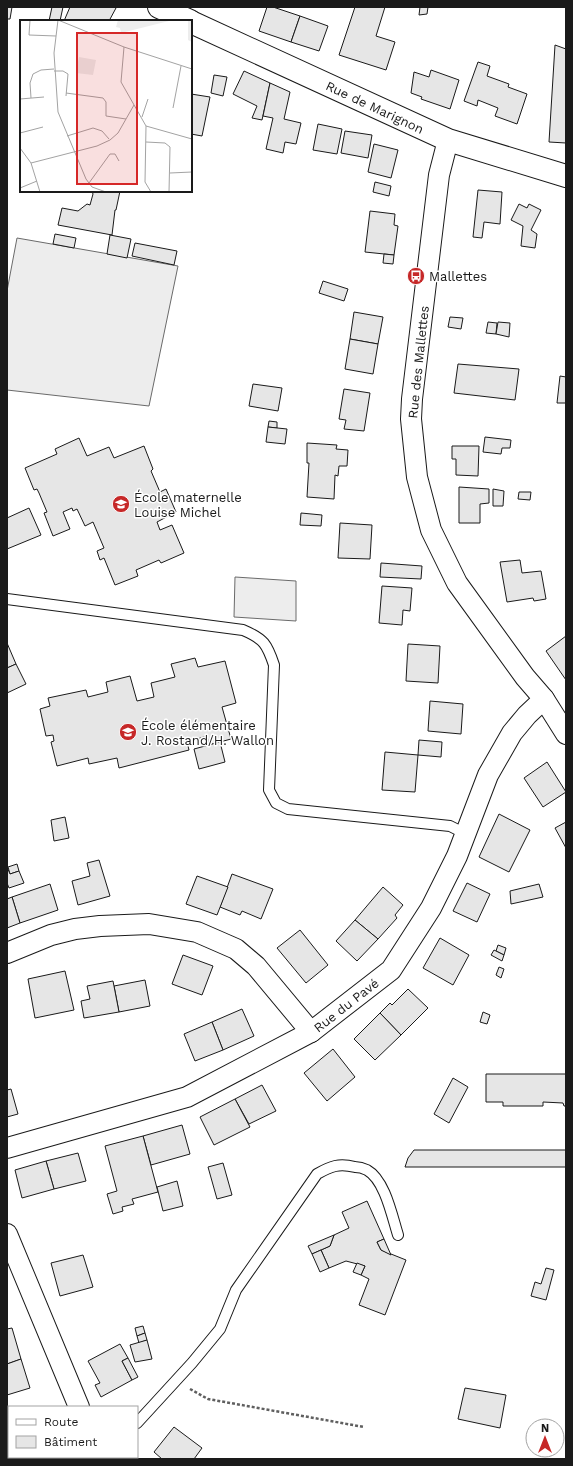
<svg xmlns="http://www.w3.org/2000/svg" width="573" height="1466" font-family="'Work Sans',sans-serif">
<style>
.built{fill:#ededed;stroke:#6a6a6a}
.building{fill:#e6e6e6;stroke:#1a1a1a}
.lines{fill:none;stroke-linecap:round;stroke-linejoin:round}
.lane-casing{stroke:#1a1a1a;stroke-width:12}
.street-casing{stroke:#1a1a1a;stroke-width:22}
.secondary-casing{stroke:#1a1a1a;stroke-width:24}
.path{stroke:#5f5f5f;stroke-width:2.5;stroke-dasharray:3 2;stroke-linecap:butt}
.lane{stroke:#fff;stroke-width:10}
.street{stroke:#fff;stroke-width:20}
.secondary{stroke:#fff;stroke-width:22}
.labels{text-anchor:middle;stroke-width:3;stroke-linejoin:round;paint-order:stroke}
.street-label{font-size:13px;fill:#1a1a1a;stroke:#fff}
.poi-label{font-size:13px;fill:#1a1a1a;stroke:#fff;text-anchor:start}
.inset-road{fill:none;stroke:#a3a3a3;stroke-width:1}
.view{fill:#d62828;fill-opacity:0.15;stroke:#d62828;stroke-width:2}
.inset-edge{fill:none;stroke:#1a1a1a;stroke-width:2}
</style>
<rect width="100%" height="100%" fill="#fff"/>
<!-- built -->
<g class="built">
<path d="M17 238 178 266 149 406 7 390V291Z"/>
<path d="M235 577 296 581V621L234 617Z"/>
</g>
<!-- building -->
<g class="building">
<path d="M7 7H12L10 19H7Z"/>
<path d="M52 7H63L60 21H49Z"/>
<path d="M70 7H114L116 8 109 21H64Z"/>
<path d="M267 7H273L300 16 291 42 259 31Z"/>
<path d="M355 7H385L376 36 395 42 386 70 339 55Z"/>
<path d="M420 7H428L427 14 419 15Z"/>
<path d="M300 16 328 26 319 51 291 42Z"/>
<path d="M555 45 566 49V143L549 142Z"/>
<path d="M478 62 490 66 487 76 509 84 508 87 527 94 517 124 495 116 498 108 478 100 477 106 464 101Z"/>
<path d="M431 70 459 80 450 109 421 99 422 97 411 93 414 72 429 77Z"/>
<path d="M244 71 270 83 262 120 252 118 257 106 233 94Z"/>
<path d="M214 75 227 77 223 96 211 93Z"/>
<path d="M270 83 290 92 284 119 301 123 296 144 285 142 283 153 266 149 273 118 263 116Z"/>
<path d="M191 94 210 97 202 136 191 134Z"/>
<path d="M318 124 342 129 337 154 313 150Z"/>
<path d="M345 131 372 135 368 158 341 153Z"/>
<path d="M374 144 398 150 391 178 368 172Z"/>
<path d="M375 182 391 186 389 196 373 192Z"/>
<path d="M478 190 502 192 500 224 484 222 482 238 473 237Z"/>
<path d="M92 191H120L116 210H115L112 235 58 225 62 208 78 211 87 204 90 205 93 194Z"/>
<path d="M519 204 527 208 529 204 541 210 531 230 537 234 535 248 521 246 523 226 511 220Z"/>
<path d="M370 211 395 214 394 225 398 226 394 255 365 252Z"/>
<path d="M55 234 76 238 74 248 53 244Z"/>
<path d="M110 235 131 239 127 258 107 254Z"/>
<path d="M135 243 177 251 174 265 132 256Z"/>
<path d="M384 254 394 255 393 264 383 263Z"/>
<path d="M323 281 348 289 344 301 319 293Z"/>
<path d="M354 312 383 317 378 344 350 339Z"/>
<path d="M450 317 463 318 461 329 448 327Z"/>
<path d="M488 322 497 323 496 334 486 333Z"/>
<path d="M498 322 510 323 509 337 496 334Z"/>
<path d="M350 339 378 344 373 374 345 369Z"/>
<path d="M458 364 519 369 515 400 454 393Z"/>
<path d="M560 376 566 377V403H557Z"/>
<path d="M253 384 282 388 278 411 249 406Z"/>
<path d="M344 389 370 393 364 431 344 429 346 420 339 419Z"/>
<path d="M269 421 277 422V428L268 427Z"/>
<path d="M268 427 287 429 285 444 266 442Z"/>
<path d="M485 437 511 440 510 448H502L501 454 483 452Z"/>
<path d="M79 438 87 456 109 447 114 458 144 446 153 469 151 471 160 492 166 489 176 512 157 522 160 530 172 525 184 553 161 563 159 560 136 570 138 576 115 585 104 558 100 560 97 551 104 548 93 522 85 526 77 509 73 511 72 508 63 512 70 529 53 536 44 513 47 512 39 493 37 489 34 490 25 468 57 454 55 449Z"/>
<path d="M307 443 337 445 336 449 348 450 347 466H339L338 476 335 475 334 499 307 497 309 463H307Z"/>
<path d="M452 446H479L478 476 456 475V459H452Z"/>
<path d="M459 487 489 489V503L480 504V523H459Z"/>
<path d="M493 489 504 491 503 506H493Z"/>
<path d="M519 492H531L530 500 518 499Z"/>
<path d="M29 508 41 535 7 549V518Z"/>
<path d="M301 513 322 515 321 526 300 525Z"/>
<path d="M340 523 372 525 370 559 338 558Z"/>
<path d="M520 560 522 573 541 571 546 599 534 601 533 598 507 602 500 562Z"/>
<path d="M381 563 422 566 421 579 380 577Z"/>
<path d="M382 586 412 588 410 611 403 610 402 625 379 623Z"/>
<path d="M566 636V680L546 651Z"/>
<path d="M7 643 16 664 7 668Z"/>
<path d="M408 644 440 646 438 683 406 681Z"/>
<path d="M195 658 198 667 225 661 236 703 222 707 231 739 209 745 207 736 187 742 189 750 119 768 117 758 89 764 88 758 57 766 51 742 54 741 53 735 46 736 40 709 50 706 48 698 86 690 88 697 108 692 106 682 130 676 137 701 154 697 151 683 175 677 171 664Z"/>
<path d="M16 664 26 684 7 693V668Z"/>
<path d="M430 701 463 704 461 734 428 731Z"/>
<path d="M419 740 442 742 441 757 418 755Z"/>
<path d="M220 742 225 762 199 769 194 749Z"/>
<path d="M385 752 418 755 415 792 382 790Z"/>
<path d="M547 762 566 792 543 807 524 778Z"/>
<path d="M499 814 530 830 509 872 479 857Z"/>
<path d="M65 817 69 838 54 841 51 820Z"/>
<path d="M566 822V848L555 828Z"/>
<path d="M99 860 110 896 78 905 72 881 90 876 87 863Z"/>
<path d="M17 864 19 871 10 874 8 867Z"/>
<path d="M7 867 10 874 19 871 24 883 9 888 7 883Z"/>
<path d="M232 874 273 889 261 919 242 911 240 915 220 907Z"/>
<path d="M197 876 228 887 217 915 186 904Z"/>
<path d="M467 883 490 894 477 922 453 911Z"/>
<path d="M50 884 58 910 20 923 12 897Z"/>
<path d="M539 884 543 897 511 904 510 891Z"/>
<path d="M383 887 403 905 395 915 397 918 378 939 355 920Z"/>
<path d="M12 897 20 923 7 928V899Z"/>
<path d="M355 920 378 939 357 961 336 941Z"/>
<path d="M300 930 328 965 306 983 277 948Z"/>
<path d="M440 938 469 955 453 985 423 968Z"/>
<path d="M498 945 506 948 504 955 496 951Z"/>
<path d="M494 950 504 955 502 961 491 955Z"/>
<path d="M183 955 213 966 202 995 172 984Z"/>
<path d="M499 967 504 969 501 978 496 975Z"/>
<path d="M65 971 74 1010 35 1018 28 979Z"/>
<path d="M145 980 150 1006 119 1012 114 986Z"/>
<path d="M113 981 119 1012 84 1018 81 1001 90 999 87 986Z"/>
<path d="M408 989 428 1008 401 1035 380 1013 390 1003 392 1005Z"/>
<path d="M242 1009 254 1036 223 1050 212 1022Z"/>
<path d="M483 1012 490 1015 487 1024 480 1022Z"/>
<path d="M380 1013 401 1035 375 1060 354 1039Z"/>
<path d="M212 1022 223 1050 195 1061 184 1034Z"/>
<path d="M333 1049 355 1077 327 1101 304 1073Z"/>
<path d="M486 1074H566V1106H564L563 1103 543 1102V1106H503V1102H486Z"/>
<path d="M453 1078 468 1087 449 1123 434 1114Z"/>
<path d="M262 1085 276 1111 249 1124 235 1099Z"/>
<path d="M11 1089 18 1114 7 1117V1090Z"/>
<path d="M235 1099 250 1127 214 1145 200 1117Z"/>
<path d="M182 1125 190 1154 151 1165 143 1136Z"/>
<path d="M143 1136 158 1192 132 1199 134 1204 122 1207 123 1211 113 1214 107 1194 117 1191 105 1146Z"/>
<path d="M414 1150H566V1167H405L408 1158Z"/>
<path d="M78 1153 86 1181 54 1189 46 1161Z"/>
<path d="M46 1161 54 1189 22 1198 15 1170Z"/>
<path d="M223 1163 232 1195 217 1199 208 1167Z"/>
<path d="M177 1181 183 1206 163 1211 157 1187Z"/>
<path d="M367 1201 384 1239 377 1242 381 1250 406 1260 385 1315 359 1305 369 1279 361 1275 365 1266 346 1261 329 1268 321 1250 330 1246 334 1235 349 1228 342 1212Z"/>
<path d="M334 1235 330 1246 312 1254 308 1246Z"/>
<path d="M384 1239 391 1255 381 1250 377 1242Z"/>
<path d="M321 1250 329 1268 320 1272 312 1254Z"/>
<path d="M83 1255 93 1287 60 1296 51 1263Z"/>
<path d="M357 1263 365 1266 361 1275 353 1272Z"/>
<path d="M546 1268 554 1270 546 1300 531 1296 535 1282 541 1284Z"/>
<path d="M143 1326 145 1333 137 1336 135 1328Z"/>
<path d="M12 1328 21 1359 7 1364V1329Z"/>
<path d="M145 1333 147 1340 139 1343 137 1336Z"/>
<path d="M147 1340 152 1359 135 1362 130 1345Z"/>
<path d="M120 1344 128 1358 122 1361 132 1380 101 1397 95 1385 100 1383 88 1361Z"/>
<path d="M128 1358 138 1377 132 1380 122 1361Z"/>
<path d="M21 1359 30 1388 7 1395V1364Z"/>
<path d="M465 1388 506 1395 500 1428 458 1419Z"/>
<path d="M174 1427 202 1448 194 1459H162L154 1452Z"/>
<path d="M20 1457H52V1459H17V1458Z"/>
</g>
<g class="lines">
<defs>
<g id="lane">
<path d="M7 599 243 630C264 639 267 644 274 665L269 790 276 803 288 809 450 826 466 834"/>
<path d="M137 1423 192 1363 220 1329 236 1290 317 1174C331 1166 339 1163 355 1167 358 1167 363 1168 367 1170 385 1180 392 1216 398 1235"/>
</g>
<g id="street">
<path d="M448 140 439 175 412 399 411 419 417 477 431 530 457 583 525 677 544 699 566 734"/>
<path d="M7 953 51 935 75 929 100 926 149 924 197 932 236 949 256 966 311 1032"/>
<path d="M7 1148 187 1097 311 1032 391 970 431 908 457 856 488 775 512 733 527 715 544 699"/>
<path d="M7 1234 79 1407"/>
<path d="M89 1457 90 1459"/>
<path d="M115 1457 117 1459"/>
</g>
<g id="secondary">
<path d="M159 7 190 21"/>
<path d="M191 22 448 140 566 176"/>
</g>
</defs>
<!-- lane casing -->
<use href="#lane" class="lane-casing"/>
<!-- street casing -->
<use href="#street" class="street-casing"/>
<!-- secondary casing -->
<use href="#secondary" class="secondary-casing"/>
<!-- path -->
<path class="path" d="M190 1389 208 1399 364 1427"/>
<!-- lane -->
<use href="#lane" class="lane"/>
<!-- street -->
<use href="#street" class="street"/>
<!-- secondary -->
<use href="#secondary" class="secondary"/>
</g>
<!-- icons -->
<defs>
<symbol id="bus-disc" viewBox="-11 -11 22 22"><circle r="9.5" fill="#c62828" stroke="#fff"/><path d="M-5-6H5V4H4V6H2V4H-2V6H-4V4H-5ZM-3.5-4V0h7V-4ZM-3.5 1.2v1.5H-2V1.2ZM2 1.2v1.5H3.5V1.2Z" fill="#fff"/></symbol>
<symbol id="school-disc" viewBox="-11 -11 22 22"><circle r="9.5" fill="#c62828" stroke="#fff"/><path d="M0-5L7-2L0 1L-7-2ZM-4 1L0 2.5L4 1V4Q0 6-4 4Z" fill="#fff"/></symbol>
</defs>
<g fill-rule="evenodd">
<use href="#bus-disc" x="406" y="266" width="20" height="20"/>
<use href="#school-disc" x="111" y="494" width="20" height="20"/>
<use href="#school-disc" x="118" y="722" width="20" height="20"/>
</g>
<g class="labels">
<!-- street labels -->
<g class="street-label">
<text transform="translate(375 107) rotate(25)" y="5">Rue de Marignon</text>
<text transform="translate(418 362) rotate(-84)" y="5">Rue des Mallettes</text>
<text transform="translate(346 1005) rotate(-38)" y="5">Rue du Pavé</text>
</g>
<!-- poi labels -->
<g class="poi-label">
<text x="429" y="281">Mallettes</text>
<text x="134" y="502">École maternelle<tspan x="134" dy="15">Louise Michel</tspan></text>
<text x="141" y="730">École élémentaire<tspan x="141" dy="15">J. Rostand/H. Wallon</tspan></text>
</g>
</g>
<!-- overview -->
<g transform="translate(20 20)">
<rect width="172" height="172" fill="#fff"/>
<path d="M98 0H153L101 13 100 8 96 7ZM168 0H172V22L168 20ZM59 37 76 40 73 55 56 53Z" fill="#ededed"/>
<path class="inset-road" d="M10 0 9 15 36 16M38 0 34 33 38 92 66 159 72 167 86 172M38 0 104 27 172 49M104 27 101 62 126 106 125 162 131 172M34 51H43L48 54 46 76M46 73 83 78 86 82V96L106 99M11 78 10 63 13 54 21 50 34 49M0 79 24 77M153 88 161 46M122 97 128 79M126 106 172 119M0 113 23 107M47 116 73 108 82 111 89 119M126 122 145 123 150 127 149 172M0 128 11 143 20 172M11 143 77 126 90 120 98 113 114 85M150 153 172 152M69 163 90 134H95L99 141M0 168 17 161"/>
<path class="view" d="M57 13H117V164H57Z"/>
<rect width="172" height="172" class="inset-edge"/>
</g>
<!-- border -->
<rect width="573" height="1466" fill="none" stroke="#1a1a1a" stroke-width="16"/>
<!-- legend -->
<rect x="8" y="1406" width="130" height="52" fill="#ffffff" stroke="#a3a3a3"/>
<rect x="16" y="1419" width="20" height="6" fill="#ffffff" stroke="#a3a3a3"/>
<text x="44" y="1426" font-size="12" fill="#1a1a1a">Route</text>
<rect x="16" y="1436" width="20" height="12" fill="#e6e6e6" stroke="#a3a3a3"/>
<text x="44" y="1446" font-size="12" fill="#1a1a1a">Bâtiment</text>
<!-- north arrow -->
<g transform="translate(545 1438)"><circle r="19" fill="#ffffff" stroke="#a3a3a3"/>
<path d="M0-3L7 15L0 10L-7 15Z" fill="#c62828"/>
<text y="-6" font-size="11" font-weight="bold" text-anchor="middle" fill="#1a1a1a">N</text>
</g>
</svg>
